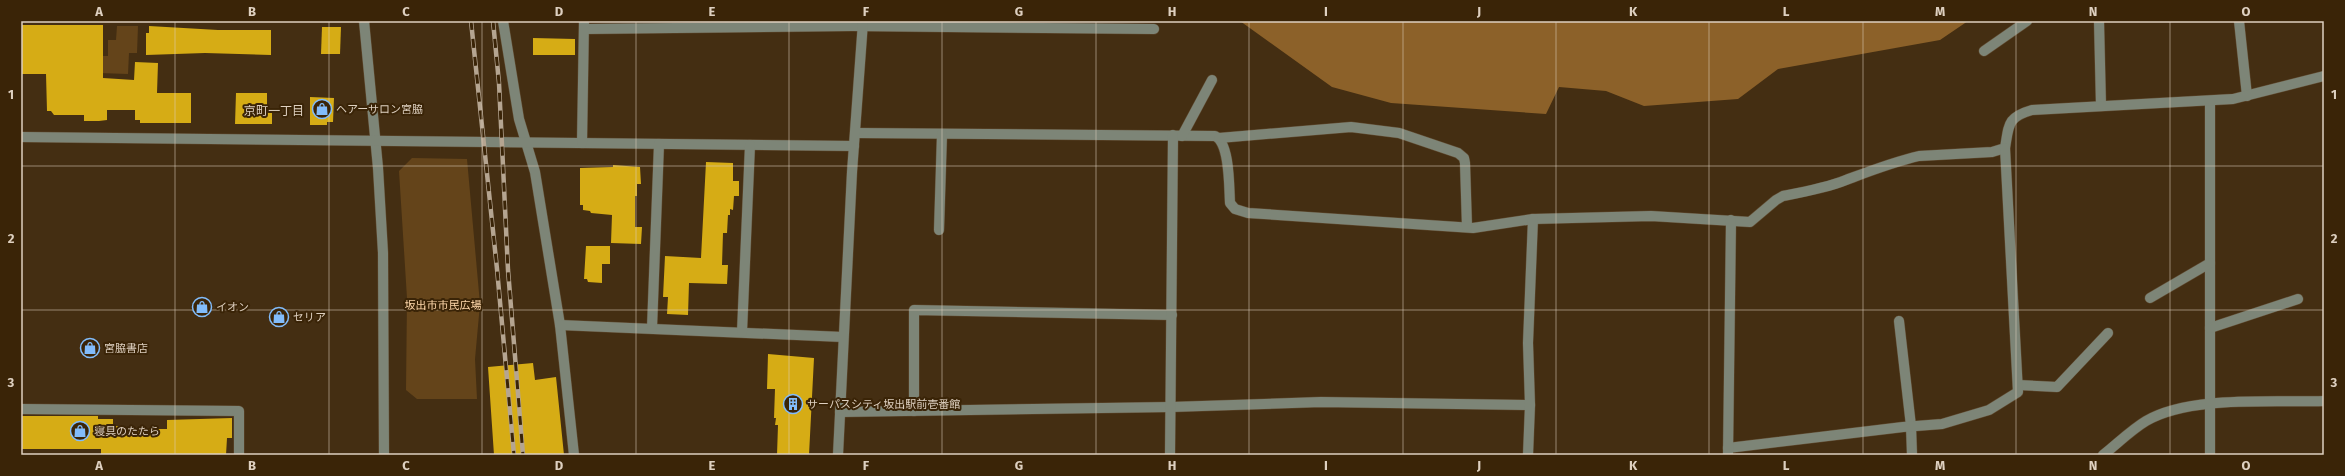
<svg xmlns="http://www.w3.org/2000/svg" width="2345" height="476" font-family="'Fira Sans','Noto Sans JP',sans-serif">
<style>
.green{fill:#64441a}
.forest{fill:#8c6129}
.building{fill:#d6ac15}
.lines{fill:none;stroke-linecap:round;stroke-linejoin:round}
.minor-casing{stroke:#604b31;stroke-width:11}
.minor{stroke:#7d8577;stroke-width:10}
.rail-casing{stroke:#b5a591;stroke-width:4.5}
.rail{stroke:#3a2407;stroke-width:3;stroke-dasharray:9;stroke-linecap:butt}
.grid{fill:none;stroke:#ded0c0;stroke-width:1;stroke-opacity:0.55}
.labels{text-anchor:middle;stroke-width:4;stroke-linejoin:round;paint-order:stroke}
.poi-label{font-size:11px;fill:#ded0c0;stroke:#3a2407;text-anchor:start}
.park-label{font-size:11px;fill:#fdd6a9;stroke:#3a2407}
.neighbourhood-label{font-size:12px;fill:#ded0c0;stroke:#3a2407}
.neatline{fill:none;stroke:#ded0c0;stroke-width:1.5}
.grid-label{font-size:13px;text-anchor:middle;font-weight:bold;fill:#ded0c0}
</style>
<rect width="100%" height="100%" fill="#442e12"/>
<!-- green -->
<g class="green">
<path d="M117 26H138L137 53H129L128 74 99 73 100 56H108V40H116Z"/>
<path d="M412 158 467 159 480 304 475 359 477 399H417L406 390 407 298 399 171Z"/>
</g>
<!-- forest -->
<path class="forest" d="M1240 21H1968L1940 40 1778 69 1738 99 1644 106 1606 91 1559 87 1546 114 1391 103 1332 87Z"/>
<!-- building -->
<g class="building">
<path d="M21 25H103V78L134 80 135 62 158 63 157 93H191V123H140V120H135V110H107V120L99 121H84V115H54L51 111H47L46 74H21Z"/>
<path d="M149 26 218 30H271V55L205 53 146 55V33H149Z"/>
<path d="M322 27H341L340 54H321Z"/>
<path d="M533 38 575 39V55H533Z"/>
<path d="M236 93H267V110H272V124H235Z"/>
<path d="M310 97 334 98 333 122H327V125H310Z"/>
<path d="M706 162 733 163V181H739V196H734L733 210 730 209V215H728L727 233H723L722 265H728L727 284 689 283 688 315 667 314 668 297H663L665 256 701 258Z"/>
<path d="M613 165 640 167 641 184H637V196H635V227H642L641 244 611 243 612 215 591 213 590 211 583 210V205H580V168L613 167Z"/>
<path d="M586 246H610V264H602V283L588 282 587 279H584Z"/>
<path d="M768 354 814 358 809 455H777L778 425H775L776 418H774L775 389H767Z"/>
<path d="M533 363 535 380 556 377 564 455H494L488 367Z"/>
<path d="M21 416H98V419H113V426H122V429H167V420L232 418V438H227L226 455H101V449H21Z"/>
</g>
<g class="lines">
<defs>
<g id="minor">
<path d="M364 21 378 168 383 253 384 455"/>
<path d="M503 21 519 119 535 172 560 325 574 455"/>
<path d="M2099 21 2101 106"/>
<path d="M2239 21 2247 96"/>
<path d="M585 29 852 26 1154 29"/>
<path d="M1984 51 2027 21"/>
<path d="M2210 102V455"/>
<path d="M856 133 1215 136C1230 143 1229 187 1230 203L1235 209 1248 213 1473 228 1533 219 1651 216 1750 222 1776 200 1783 196C1804 192 1826 188 1846 180 1870 171 1893 162 1919 156L1992 152 2005 148C2009 125 2007 117 2032 110L2233 99 2324 76"/>
<path d="M1182 136 1212 80"/>
<path d="M21 137 854 146"/>
<path d="M1219 138 1351 127 1399 133 1458 153 1464 158 1465 163 1467 227"/>
<path d="M582 143 584 21"/>
<path d="M939 230 942 134"/>
<path d="M2150 298 2210 263"/>
<path d="M1899 321 1911 426 1912 455"/>
<path d="M560 325 843 337"/>
<path d="M652 328 659 144"/>
<path d="M2210 328 2298 299"/>
<path d="M742 332 750 145"/>
<path d="M2018 385 2057 387 2108 333"/>
<path d="M21 409 239 411V455"/>
<path d="M914 411V310L1172 315"/>
<path d="M840 412 1171 407 1321 402 1530 405"/>
<path d="M1728 448 1903 427 1942 424 1989 410 2018 392 2005 148"/>
<path d="M838 455 852 172 863 22"/>
<path d="M1170 455 1173 135"/>
<path d="M1528 455 1530 405 1528 343 1533 219"/>
<path d="M1728 455 1731 220"/>
<path d="M2103 455C2117 444 2131 430 2146 421 2191 395 2272 403 2324 401"/>
</g>
</defs>
<!-- minor casing -->
<use href="#minor" class="minor-casing"/>
<!-- minor -->
<use href="#minor" class="minor"/>
<defs>
<g id="rail">
<path d="M471 21 497 269 514 455"/>
<path d="M493 21 499 83 508 270 523 455"/>
</g>
</defs>
<!-- rail casing -->
<use href="#rail" class="rail-casing"/>
<!-- rail -->
<use href="#rail" class="rail"/>
</g>
<!-- grid -->
<path class="grid" d="M175 21V455M329 21V455M482 21V455M636 21V455M789 21V455M942 21V455M1096 21V455M1249 21V455M1403 21V455M1556 21V455M1709 21V455M1863 21V455M2016 21V455M2170 21V455M21 166H2324M21 310H2324"/>
<!-- icons -->
<defs>
<symbol id="shop-ring" viewBox="-11 -11 22 22"><circle r="9.5" fill="#3a2407" stroke="#82bcfa" stroke-width="1.5"/><path d="M-5-2.5h2.3a2.7 3.5 0 0 1 5.4 0H5L5.5 6h-11ZM-1.5-2.5h3a1.5 2.3 0 0 0-3 0Z" fill="#82bcfa"/></symbol>
<symbol id="building-ring" viewBox="-11 -11 22 22"><circle r="9.5" fill="#3a2407" stroke="#82bcfa" stroke-width="1.5"/><path d="M-4-6H4V6H1V3H-1V6H-4ZM-2.5-4.3h1.7v1.8h-1.7ZM.8-4.3h1.7v1.8H.8ZM-2.5-1h1.7V.8h-1.7ZM.8-1h1.7V.8H.8Z" fill="#82bcfa"/></symbol>
</defs>
<g fill-rule="evenodd">
<use href="#shop-ring" x="311" y="98" width="22" height="22"/>
<use href="#shop-ring" x="191" y="296" width="22" height="22"/>
<use href="#shop-ring" x="268" y="306" width="22" height="22"/>
<use href="#shop-ring" x="79" y="337" width="22" height="22"/>
<use href="#building-ring" x="782" y="393" width="22" height="22"/>
<use href="#shop-ring" x="69" y="420" width="22" height="22"/>
</g>
<g class="labels">
<!-- poi labels -->
<g class="poi-label">
<text x="336" y="113">ヘアーサロン宮脇</text>
<text x="216" y="311">イオン</text>
<text x="293" y="321">セリア</text>
<text x="104" y="352">宮脇書店</text>
<text x="807" y="408">サーパスシティ坂出駅前壱番館</text>
<text x="94" y="435">寝具のたたら</text>
</g>
<!-- park labels -->
<g class="park-label">
<text x="443" y="309">坂出市市民広場</text>
</g>
<!-- neighbourhood labels -->
<g class="neighbourhood-label">
<text x="274" y="115">京町一丁目</text>
</g>
</g>
<!-- border -->
<rect width="2345" height="476" fill="none" stroke="#3a2407" stroke-width="44"/>
<rect x="22" y="22" width="2301" height="432" class="neatline"/>
<g class="grid-label">
<text x="99" y="16">A</text>
<text x="252" y="16">B</text>
<text x="406" y="16">C</text>
<text x="559" y="16">D</text>
<text x="712" y="16">E</text>
<text x="866" y="16">F</text>
<text x="1019" y="16">G</text>
<text x="1172" y="16">H</text>
<text x="1326" y="16">I</text>
<text x="1479" y="16">J</text>
<text x="1633" y="16">K</text>
<text x="1786" y="16">L</text>
<text x="1940" y="16">M</text>
<text x="2093" y="16">N</text>
<text x="2246" y="16">O</text>
<text x="11" y="99">1</text>
<text x="2334" y="99">1</text>
<text x="11" y="243">2</text>
<text x="2334" y="243">2</text>
<text x="11" y="387">3</text>
<text x="2334" y="387">3</text>
<text x="99" y="470">A</text>
<text x="252" y="470">B</text>
<text x="406" y="470">C</text>
<text x="559" y="470">D</text>
<text x="712" y="470">E</text>
<text x="866" y="470">F</text>
<text x="1019" y="470">G</text>
<text x="1172" y="470">H</text>
<text x="1326" y="470">I</text>
<text x="1479" y="470">J</text>
<text x="1633" y="470">K</text>
<text x="1786" y="470">L</text>
<text x="1940" y="470">M</text>
<text x="2093" y="470">N</text>
<text x="2246" y="470">O</text>
</g>
</svg>
